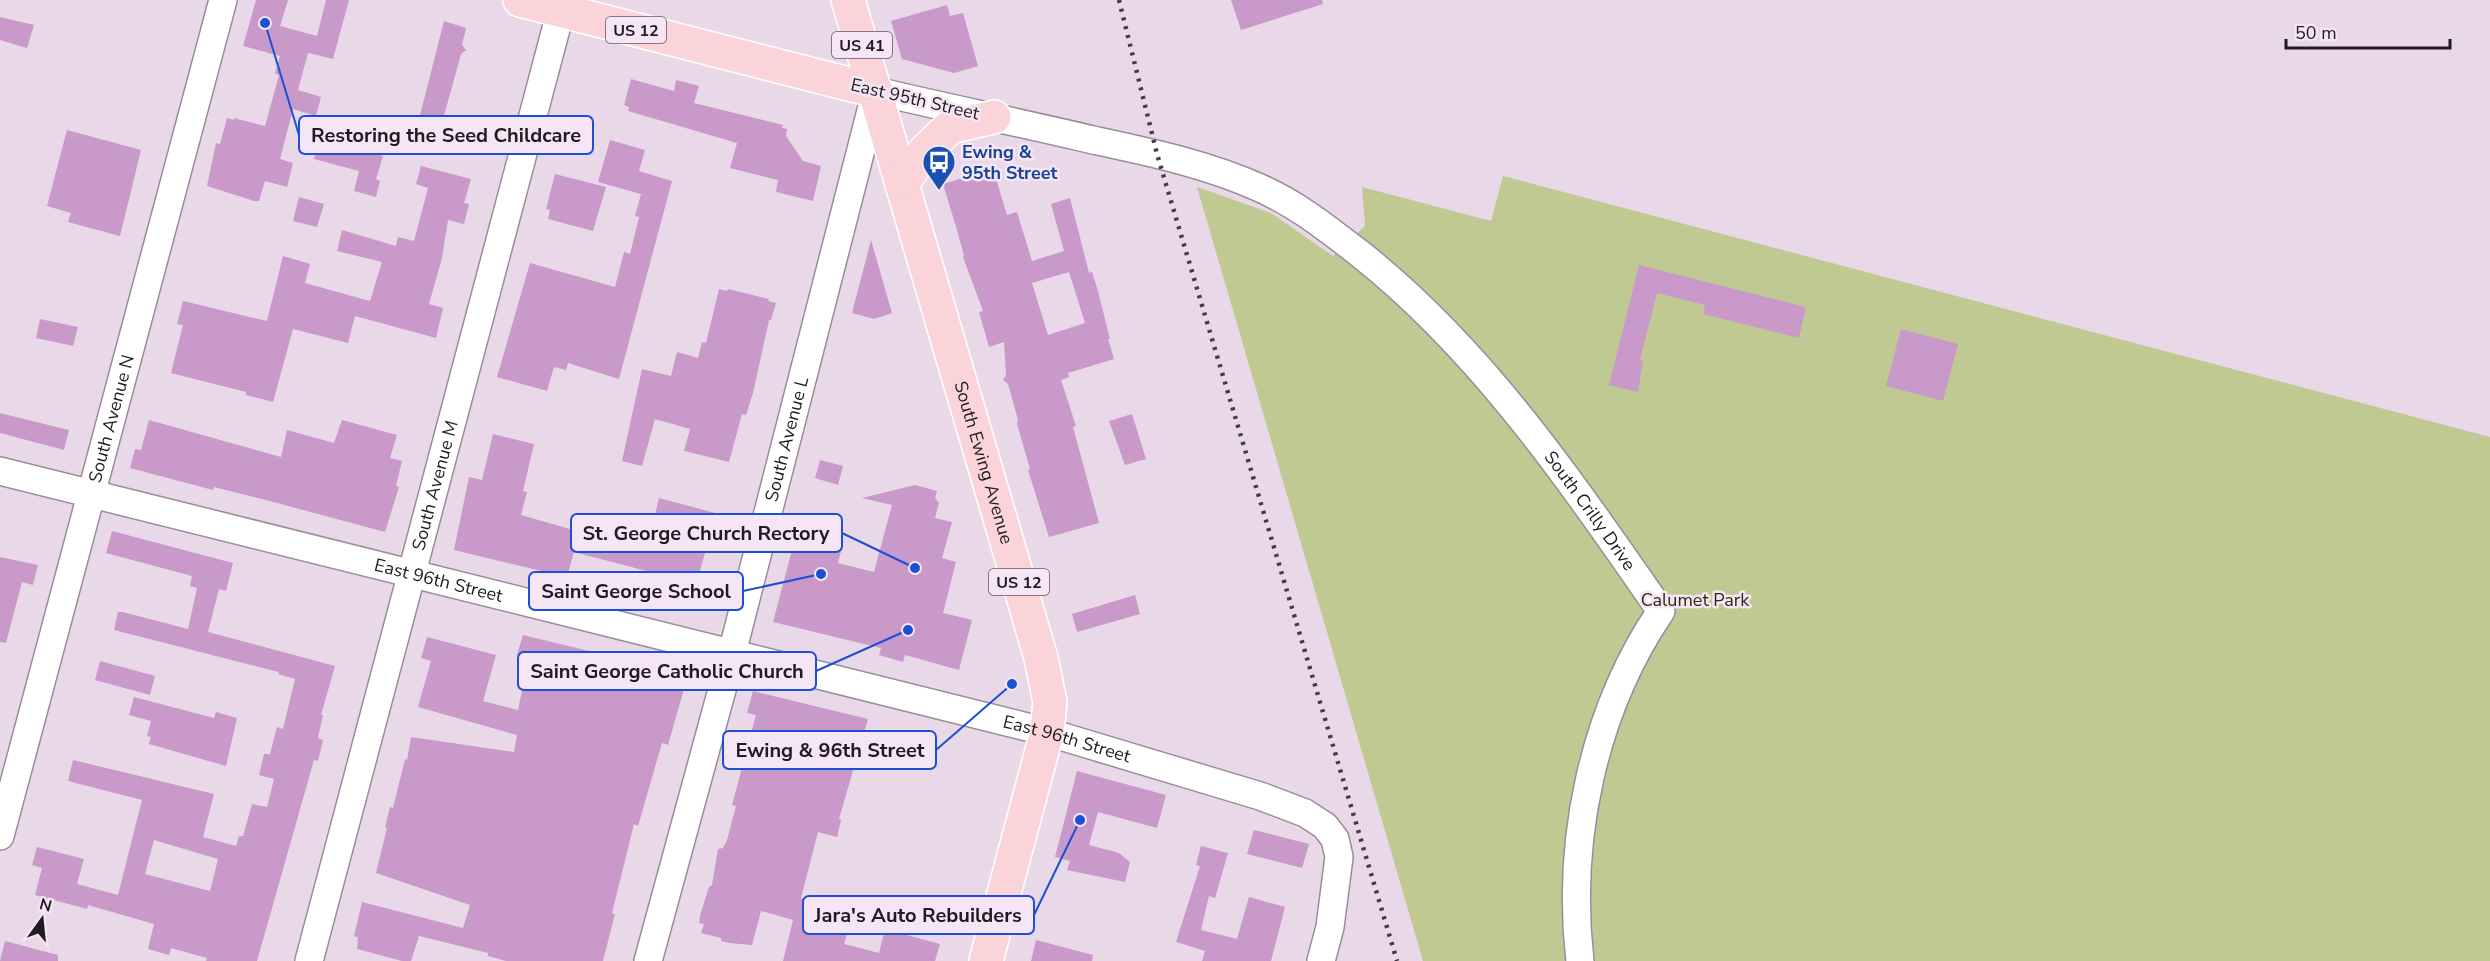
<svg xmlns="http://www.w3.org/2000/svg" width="2490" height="961" font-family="'Nunito Sans',sans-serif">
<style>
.green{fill:#c0c992}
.building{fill:#c999c9;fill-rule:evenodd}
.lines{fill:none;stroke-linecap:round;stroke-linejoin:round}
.minor-casing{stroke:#9b8c9b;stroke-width:30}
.major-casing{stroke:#fff;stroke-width:36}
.minor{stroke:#fff;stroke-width:27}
.major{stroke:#fad4d9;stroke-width:33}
.rail{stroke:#433c43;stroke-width:4.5;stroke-dasharray:3 6;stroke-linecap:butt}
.labels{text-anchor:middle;stroke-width:5;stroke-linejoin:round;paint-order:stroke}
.shield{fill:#f6e5f5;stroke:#605860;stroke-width:1.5}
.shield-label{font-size:16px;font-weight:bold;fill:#201b20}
.street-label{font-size:18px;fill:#201b20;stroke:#f6e5f5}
.transit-label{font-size:18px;font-weight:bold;fill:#164399;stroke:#f6e5f5;text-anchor:start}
.park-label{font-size:18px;fill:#292d0f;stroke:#f6e5f5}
.leader{fill:none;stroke:#1d4ed8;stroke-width:2}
.callout-dot{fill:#1d4ed8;stroke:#f6e5f5;stroke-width:2}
.callout{fill:#f6e5f5;stroke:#1d4ed8;stroke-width:2}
.callout-label{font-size:20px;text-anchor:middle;font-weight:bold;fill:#201b20}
</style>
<rect width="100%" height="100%" fill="#e9d8e8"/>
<!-- green -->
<path class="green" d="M1503 176 2490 437V961H1423L1197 187 1271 213 1333 256 1365 226 1362 187 1491 221Z"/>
<!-- building -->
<g class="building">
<path d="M256 0H288L280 26 317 36 326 0H349L333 59 308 53 298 90 321 97 316 116 293 109 280 159 293 163 287 187 265 181 259 201H254L207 186 216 143 220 144 227 118 234 120V118L265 126 279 75 275 73 280 56 243 46Z"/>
<path d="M1231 0H1322L1323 4 1241 30Z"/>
<path d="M947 5 950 16 963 13 978 66 954 73 902 59 891 21Z"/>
<path d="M0 17 34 25 27 48 0 40Z"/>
<path d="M444 21 466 28 462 45 466 50 461 54 437 141 415 135Z"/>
<path d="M631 79 674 91 676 80 699 86 694 103 783 125 782 128 787 129 786 136 803 161 821 166 813 201 776 192 778 180 730 168 737 143 628 111 629 107 624 105Z"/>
<path d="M67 130 141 150 120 236 68 222 71 213 47 206Z"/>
<path d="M319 139 383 156 376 179 380 181 376 197 354 191 359 171 314 159Z"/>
<path d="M610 140 645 150 639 171 672 181 619 379 568 363 566 370 554 367 547 391 497 377 530 263 615 287 624 252 630 254 639 217 635 216 641 194 598 182Z"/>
<path d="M421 166 471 179 464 203 469 204 464 224 448 220 442 258 429 304 443 308 436 338 355 316 348 343 293 329 273 402 246 395V392L171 373 183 325 177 324 183 301 267 321 283 256 310 264 305 283 370 301 382 262 337 251 342 230 396 246 398 237 414 241 428 188 416 184Z"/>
<path d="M993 169 1007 215 1017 212 1032 261 1064 251 1051 204 1070 198 1089 273 1092 272 1098 291 1110 339H1108L1114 359 1068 373 1069 377 1061 380 1076 426 1073 427 1099 523 1049 537 1028 470 1030 469 1017 424 1018 420 1008 384 1003 380 1006 375 1004 342 989 347 979 312 983 311 963 257 964 256 957 230 943 184ZM1069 272 1085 323 1048 335 1032 283Z"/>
<path d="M555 174 606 187 593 231 548 219 550 210 546 209Z"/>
<path d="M299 197 324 204 317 227 293 221Z"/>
<path d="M871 240 892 313 874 319 852 313Z"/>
<path d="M1639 265 1806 307 1799 338 1703 314 1705 305 1657 293 1640 360 1643 361 1638 392 1609 385Z"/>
<path d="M719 289 727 291 728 289 769 299 768 301 776 303 771 320H769L753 393 746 415 742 414 729 462 684 451 690 429 655 419 642 466 622 461 642 369 671 376 677 352 698 358 702 342 706 343Z"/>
<path d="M40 319 78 327 73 346 36 338Z"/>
<path d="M1901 329 1958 344 1943 401 1886 386Z"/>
<path d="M0 413 69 430 64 450 0 433Z"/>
<path d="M1132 414 1146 459 1125 465 1109 421Z"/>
<path d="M149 420 281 457 287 430 334 443 342 420 397 435 390 458 402 461 396 486 399 487 385 532 266 500 214 487 213 490 130 468 135 449 141 450Z"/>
<path d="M493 434 534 444 523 491 527 492 521 515 646 551 659 498 715 513 712 525 715 532 711 533 696 584 574 552 567 577 454 550 469 477 482 480Z"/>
<path d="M820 460 843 466 838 485 815 478Z"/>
<path d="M915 485 937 491 935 498 939 503 935 518 952 522 942 558 956 562 943 613 972 620 959 670 905 655 903 662 879 655 881 648 773 622 792 550 797 551 802 532 843 543 838 563 874 572 892 505 862 498Z"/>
<path d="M112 531 233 563 226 591 219 589 208 632 335 666 321 715H323L318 738 323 740 318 761 314 760 257 961H206L207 958 171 948 169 955 148 949 154 924 88 905 87 909 35 895 42 868 32 865 37 847 84 859 77 884 118 895 142 800 68 781 73 760 214 794 203 837 236 846 239 836H243L252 804 267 807 274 779 259 775 264 754H270L277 727 283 729 295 679 278 674 279 672 114 630 118 612H123L188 629 197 588 190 586 192 576 106 553ZM154 840 218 859 210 891 145 874Z"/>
<path d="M0 557 38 565 33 585 22 582 6 643 0 642Z"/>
<path d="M1135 595 1140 614 1077 632 1072 614Z"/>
<path d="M523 635 688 675 668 745 662 743 638 826 634 824 612 913 615 914 603 961H506L488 956V953L419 936 411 961H402L357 949 358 937 354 936 362 902 463 928 470 905 376 873 387 828 385 827 390 807 393 808 405 759 407 760 411 737 514 752 517 735 418 707 431 661 421 658 427 637 496 655 483 701 518 710 529 658 517 655Z"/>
<path d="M100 661 155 676 150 695 95 680Z"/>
<path d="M753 691 868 719 839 819 841 820 837 837 818 832 801 898 812 901 810 909 851 921 844 944 879 953 885 929 940 944 935 961H783L793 920 761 911 752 945 729 943 721 941V938L701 933 704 924 699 923 701 912 709 887 712 885 718 849 723 848 727 840 736 806 732 805 756 715 747 713Z"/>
<path d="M134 697 214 718 216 712 237 718 226 766 149 744 151 737 147 736 151 721 129 715Z"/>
<path d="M1077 771 1166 795 1157 828 1098 812 1089 845 1119 853 1130 862 1125 882 1067 870 1070 861 1055 857Z"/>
<path d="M1254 830 1309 844 1302 868 1247 854Z"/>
<path d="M1201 846 1228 853 1215 898 1209 896 1201 930 1237 939 1249 897 1285 907 1271 961H1202L1205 951 1176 942 1200 866 1196 865Z"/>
<path d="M1036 940 1093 955 1092 961H1031Z"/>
<path d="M5 941 58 955V961H0Z"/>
</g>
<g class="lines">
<defs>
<g id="minor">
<path id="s1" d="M0 471 1047 732 1260 796 1305 813 1325 826 1335 839 1339 857 1330 927 1321 961"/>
<path id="s2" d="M0 836 223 0"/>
<path id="s3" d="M309 961 561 10"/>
<path id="s4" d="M648 961 732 653 876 91C948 108 1021 123 1093 140 1149 152 1207 164 1260 188 1298 205 1325 227 1359 253 1483 351 1571 482 1661 611 1593 711 1566 841 1580 961"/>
</g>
<g id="major">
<path d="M520 0 876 91"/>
<path id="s5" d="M848 0 1041 658 1050 702 1047 732 986 961"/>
<path d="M903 183 924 152 950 127 994 117"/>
</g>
</defs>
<!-- minor casing -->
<use href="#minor" class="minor-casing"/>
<!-- major casing -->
<use href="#major" class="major-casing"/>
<!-- minor -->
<use href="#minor" class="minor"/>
<!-- major -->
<use href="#major" class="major"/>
<!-- rail -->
<path class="rail" d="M1119 0 1157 154 1397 961"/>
</g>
<!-- icons -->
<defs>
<symbol id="bus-pin" viewBox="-11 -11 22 30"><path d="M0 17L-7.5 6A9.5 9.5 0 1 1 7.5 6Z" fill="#1a4fb4" stroke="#f6e5f5"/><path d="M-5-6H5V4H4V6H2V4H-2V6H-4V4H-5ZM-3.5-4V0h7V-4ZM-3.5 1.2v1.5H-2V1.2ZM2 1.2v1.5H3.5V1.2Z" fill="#fff"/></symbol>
</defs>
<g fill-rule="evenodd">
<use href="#bus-pin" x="920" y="143" width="38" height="52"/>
</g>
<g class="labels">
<!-- shield labels -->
<g class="shield">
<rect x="606" y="17" width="60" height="26" rx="4.5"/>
<rect x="832" y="32" width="60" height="26" rx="4.5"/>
<rect x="989" y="569" width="60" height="26" rx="4.5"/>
</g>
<g class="shield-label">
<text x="636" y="36">US 12</text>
<text x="862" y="51">US 41</text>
<text x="1019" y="588">US 12</text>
</g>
<!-- street labels -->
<g class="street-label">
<text transform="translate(915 99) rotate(13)" y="6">East 95th Street</text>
<text dy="6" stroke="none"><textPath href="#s2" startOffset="432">South Avenue N</textPath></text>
<text dy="6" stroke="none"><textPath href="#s4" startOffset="540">South Avenue L</textPath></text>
<text dy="6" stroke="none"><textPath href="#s5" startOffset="482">South Ewing Avenue</textPath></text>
<text dy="6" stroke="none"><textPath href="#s3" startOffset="492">South Avenue M</textPath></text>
<text dy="6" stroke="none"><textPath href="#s4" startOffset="1762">South Crilly Drive</textPath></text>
<text dy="6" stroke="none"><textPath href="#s1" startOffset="452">East 96th Street</textPath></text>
<text dy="6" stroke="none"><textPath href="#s1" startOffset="1100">East 96th Street</textPath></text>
</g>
<!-- transit labels -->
<g class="transit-label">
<text x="962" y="158">Ewing &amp;<tspan x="962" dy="21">95th Street</tspan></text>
</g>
<!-- park labels -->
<g class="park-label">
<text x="1695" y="606">Calumet Park</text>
</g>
</g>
<!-- callouts -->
<path class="leader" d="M265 23L299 135M915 568L842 533M821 574L743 591M908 630L816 671M1012 684L936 750M1080 820L1034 915"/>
<g class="callout-dot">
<circle cx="265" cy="23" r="6"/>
<circle cx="915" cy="568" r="6"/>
<circle cx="821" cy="574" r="6"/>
<circle cx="908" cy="630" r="6"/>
<circle cx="1012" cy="684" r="6"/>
<circle cx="1080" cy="820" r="6"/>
</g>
<g class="callout">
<rect x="299" y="116" width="294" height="38" rx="6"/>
<rect x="571" y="514" width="271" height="38" rx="6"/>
<rect x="529" y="572" width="214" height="38" rx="6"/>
<rect x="518" y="652" width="298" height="38" rx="6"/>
<rect x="723" y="731" width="213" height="38" rx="6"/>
<rect x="803" y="896" width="231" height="38" rx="6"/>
</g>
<g class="callout-label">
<text x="446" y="142">Restoring the Seed Childcare</text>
<text x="706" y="540">St. George Church Rectory</text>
<text x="636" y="598">Saint George School</text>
<text x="667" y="678">Saint George Catholic Church</text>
<text x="830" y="757">Ewing &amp; 96th Street</text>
<text x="918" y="922">Jara's Auto Rebuilders</text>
</g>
<!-- north arrow -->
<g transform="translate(42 919) rotate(15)" stroke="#f6e5f5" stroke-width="4.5" paint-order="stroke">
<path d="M0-4.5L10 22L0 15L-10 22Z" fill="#201b20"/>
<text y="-9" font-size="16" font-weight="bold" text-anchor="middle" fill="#201b20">N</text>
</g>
<!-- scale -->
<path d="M2286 39v9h164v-9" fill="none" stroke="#201b20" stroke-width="3"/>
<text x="2295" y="39" font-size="18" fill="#201b20" stroke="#f6e5f5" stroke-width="4.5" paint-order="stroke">50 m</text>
</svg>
